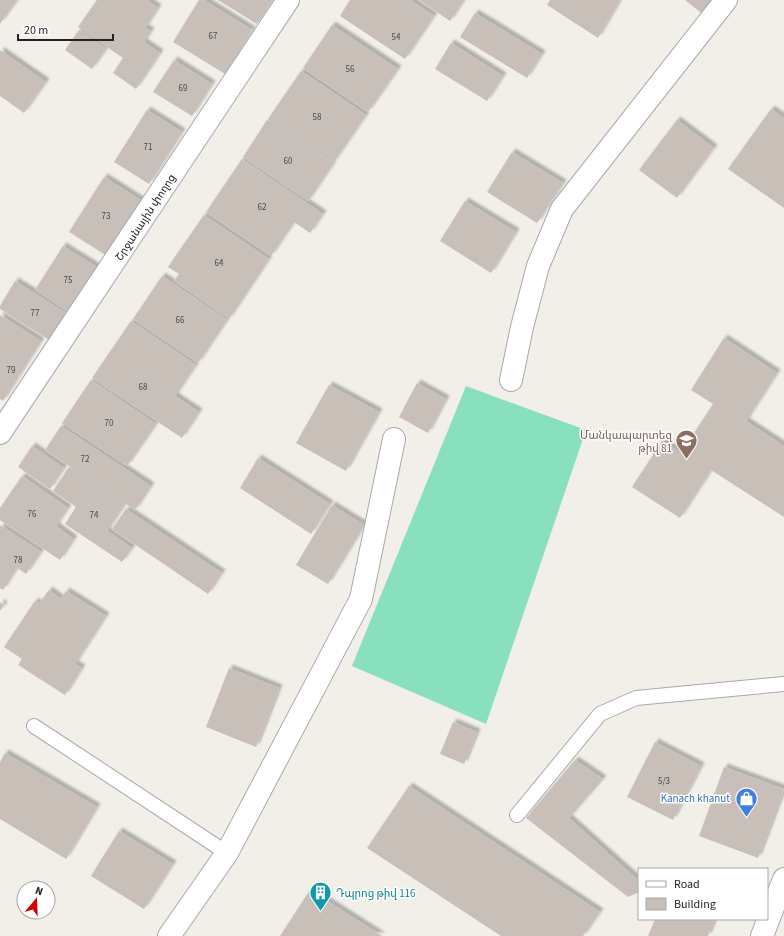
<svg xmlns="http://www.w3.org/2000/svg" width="784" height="936" font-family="'Source Sans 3','Noto Sans Armenian',sans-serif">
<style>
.pitch{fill:#88e0be}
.building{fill:#c7bfb8;filter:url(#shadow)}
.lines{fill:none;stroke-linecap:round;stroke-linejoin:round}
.service-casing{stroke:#a9a9a9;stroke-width:16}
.minor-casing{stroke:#a9a9a9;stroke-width:24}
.tertiary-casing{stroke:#a9a9a9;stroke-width:24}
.service{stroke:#fff;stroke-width:14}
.minor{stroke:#fff;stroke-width:22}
.tertiary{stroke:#fff;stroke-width:22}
.labels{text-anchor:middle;stroke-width:3;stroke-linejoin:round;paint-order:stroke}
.number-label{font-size:9px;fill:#4b4948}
.street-label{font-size:11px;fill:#222;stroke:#fff}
.education-label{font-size:11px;fill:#785e54;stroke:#fff;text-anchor:end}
.shop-label{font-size:11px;fill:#366cbe;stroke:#fff;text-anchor:end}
.culture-label{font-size:11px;fill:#0d838f;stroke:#fff;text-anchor:start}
</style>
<defs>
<filter id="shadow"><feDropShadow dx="3.5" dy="-3.5" stdDeviation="1" flood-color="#0004"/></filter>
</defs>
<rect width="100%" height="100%" fill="#f2efe9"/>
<!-- pitch -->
<path class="pitch" d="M466 386 586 430 486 724 352 666Z"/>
<!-- building -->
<g class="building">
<path d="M0 0H17L0 24Z"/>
<path d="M97 0H147L158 8 145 28 151 31 144 42 160 53 136 89 113 73 123 58 78 27Z"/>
<path d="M199 0H204L252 30 225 74 173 42Z"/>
<path d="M218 0H277L275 2 272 0 257 24Z"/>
<path d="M350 0H410L434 16 405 59 340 16Z"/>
<path d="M419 0H464L450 21Z"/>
<path d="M550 0H620L598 38 547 5Z"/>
<path d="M685 0H726L710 20Z"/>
<path d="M475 13 542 54 527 78 460 37Z"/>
<path d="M332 25 398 69 368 112 303 68Z"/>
<path d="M79 30 106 49 92 69 65 50Z"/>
<path d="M451 43 503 76 487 101 435 69Z"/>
<path d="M0 50 46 82 24 113 0 96Z"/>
<path d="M174 60 212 84 192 116 153 92Z"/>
<path d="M301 71 366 115 333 163 268 119Z"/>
<path d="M771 109 784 118V208L728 169Z"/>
<path d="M147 110 182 132 149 184 114 162Z"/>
<path d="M267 120 333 164 308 201 243 157Z"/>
<path d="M677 120 714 148 677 198 639 170Z"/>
<path d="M512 152 563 183 537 223 487 192Z"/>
<path d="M242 159 323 214 310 233 294 222 271 256 206 212Z"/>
<path d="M104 177 142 201 107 256 69 232Z"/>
<path d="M465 201 516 232 491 273 440 241Z"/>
<path d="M204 215 269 259 229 319 174 281 179 274 168 267Z"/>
<path d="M63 246 100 269 72 314 35 290Z"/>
<path d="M162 276 227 320 198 363 133 319Z"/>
<path d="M15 281 71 316 54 343 0 309V306Z"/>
<path d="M0 315 41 341 3 401 0 399Z"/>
<path d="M131 321 196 365 175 396 199 412 182 438 92 378Z"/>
<path d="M724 338 777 373 746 421 784 446V517L711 470 680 518 632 487 662 441 681 453 713 404 691 390Z"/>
<path d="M91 380 156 424 127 466 62 423Z"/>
<path d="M417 383 446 399 428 433 399 417Z"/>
<path d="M329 385 379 412 346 471 296 443Z"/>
<path d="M61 426 151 486 135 510 45 450Z"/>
<path d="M32 446 64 468 50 489 18 467Z"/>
<path d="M258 458 330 504 311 534 240 488Z"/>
<path d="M69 467 125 504 107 531 132 548 122 562 65 524 76 507 53 491Z"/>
<path d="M22 476 68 508 56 526 74 539 60 560 0 520V508Z"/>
<path d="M332 505 364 525 328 584 296 565Z"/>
<path d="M126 509 222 573 208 594 112 529Z"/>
<path d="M0 525 41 552 26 574 17 568 3 590 0 588Z"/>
<path d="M49 590 61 599 66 591 106 616 75 664 82 668 65 695 18 665 22 659 4 647 35 601 39 604Z"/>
<path d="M0 602 4 605 0 611Z"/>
<path d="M229 668 279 688 256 747 206 727Z"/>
<path d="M453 722 477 732 464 764 440 754Z"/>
<path d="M655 742 701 766 673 820 627 797Z"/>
<path d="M5 753 97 807 66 859 0 819V762Z"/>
<path d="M575 760 603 779 569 818 639 881V892L628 897 526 818Z"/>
<path d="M724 767 784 789 758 858 699 836Z"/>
<path d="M409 786 600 912 583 936H501L367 848Z"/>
<path d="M119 831 173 864 144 909 91 876Z"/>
<path d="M310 890 382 936H280Z"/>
<path d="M655 919H715L708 936H648Z"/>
</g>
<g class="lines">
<defs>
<g id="service">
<path d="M34 726 227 853"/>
<path d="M517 815 600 714 636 698 784 684"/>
</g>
<g id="minor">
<path d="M511 380 522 327 538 266 562 209 726 0"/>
<path d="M0 433 288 0"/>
<path d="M169 936 227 853 361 599 394 439"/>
</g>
<path id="tertiary" d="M762 936 784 879"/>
</defs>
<!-- service casing -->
<use href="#service" class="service-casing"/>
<!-- minor casing -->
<use href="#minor" class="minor-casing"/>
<!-- tertiary casing -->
<use href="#tertiary" class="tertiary-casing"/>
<!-- service -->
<use href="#service" class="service"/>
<!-- minor -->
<use href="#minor" class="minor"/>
<!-- tertiary -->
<use href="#tertiary" class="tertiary"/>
</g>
<!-- icons -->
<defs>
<symbol id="school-pin" viewBox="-11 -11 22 30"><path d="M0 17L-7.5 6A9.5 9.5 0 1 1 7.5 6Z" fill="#8d6e63" stroke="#fff"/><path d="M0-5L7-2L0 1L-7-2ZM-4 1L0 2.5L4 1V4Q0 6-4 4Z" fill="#fff"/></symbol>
<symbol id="shop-pin" viewBox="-11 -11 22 30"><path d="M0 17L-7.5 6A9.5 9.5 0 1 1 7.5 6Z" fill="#3f7fe0" stroke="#fff"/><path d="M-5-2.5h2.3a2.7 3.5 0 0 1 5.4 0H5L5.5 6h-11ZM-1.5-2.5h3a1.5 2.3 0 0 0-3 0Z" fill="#fff"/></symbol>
<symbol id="building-pin" viewBox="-11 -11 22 30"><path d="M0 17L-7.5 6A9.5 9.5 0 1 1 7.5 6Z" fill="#0f9aa8" stroke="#fff"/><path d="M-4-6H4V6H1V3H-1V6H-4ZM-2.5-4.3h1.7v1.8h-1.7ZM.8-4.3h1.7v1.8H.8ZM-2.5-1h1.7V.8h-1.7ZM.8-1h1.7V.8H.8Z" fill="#fff"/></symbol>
</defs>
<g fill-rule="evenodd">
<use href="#school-pin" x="674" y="428" width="25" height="34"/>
<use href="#shop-pin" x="734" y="786" width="25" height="34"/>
<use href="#building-pin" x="308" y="880" width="25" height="34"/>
</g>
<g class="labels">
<!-- number labels -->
<g class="number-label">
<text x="213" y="39">67</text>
<text x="396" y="40">54</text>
<text x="350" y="72">56</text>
<text x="183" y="91">69</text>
<text x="317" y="120">58</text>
<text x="148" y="150">71</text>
<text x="288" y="164">60</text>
<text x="262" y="210">62</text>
<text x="106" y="219">73</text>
<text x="219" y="266">64</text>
<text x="68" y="283">75</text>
<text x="35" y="316">77</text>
<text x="180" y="323">66</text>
<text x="11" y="373">79</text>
<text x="143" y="390">68</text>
<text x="109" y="426">70</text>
<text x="85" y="462">72</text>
<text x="32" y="517">76</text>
<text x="94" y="518">74</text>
<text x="18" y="563">78</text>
<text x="664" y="784">5/3</text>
</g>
<!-- street labels -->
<g class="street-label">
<text transform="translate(145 217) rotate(-57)" y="4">Շրջանային փողոց</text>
</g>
<!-- education labels -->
<g class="education-label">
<text x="672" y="439">Մանկապարտեզ<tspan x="672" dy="13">թիվ 81</tspan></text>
</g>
<!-- shop labels -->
<g class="shop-label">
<text x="730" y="802">Kanach khanut</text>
</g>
<!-- culture labels -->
<g class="culture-label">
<text x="336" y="897">Դպրոց թիվ 116</text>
</g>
</g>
<!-- legend -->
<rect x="638" y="868" width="130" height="52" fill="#ffffff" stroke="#a7a7a7"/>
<rect x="646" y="881" width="20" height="6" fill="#ffffff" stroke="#a7a7a7"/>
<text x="674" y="888" font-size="12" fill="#222222">Road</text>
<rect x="646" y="898" width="20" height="12" fill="#c7bfb8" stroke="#a7a7a7"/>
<text x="674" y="908" font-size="12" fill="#222222">Building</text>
<!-- north arrow -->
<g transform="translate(36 900) rotate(19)"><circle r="19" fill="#ffffff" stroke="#a7a7a7"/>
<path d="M0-3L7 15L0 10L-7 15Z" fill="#d40000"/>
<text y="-6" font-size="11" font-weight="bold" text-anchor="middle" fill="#222222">N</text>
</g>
<!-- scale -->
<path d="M18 34v6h95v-6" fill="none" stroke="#222222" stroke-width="2"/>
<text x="24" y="34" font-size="12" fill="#222222" stroke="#ffffff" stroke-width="3" paint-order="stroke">20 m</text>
</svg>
